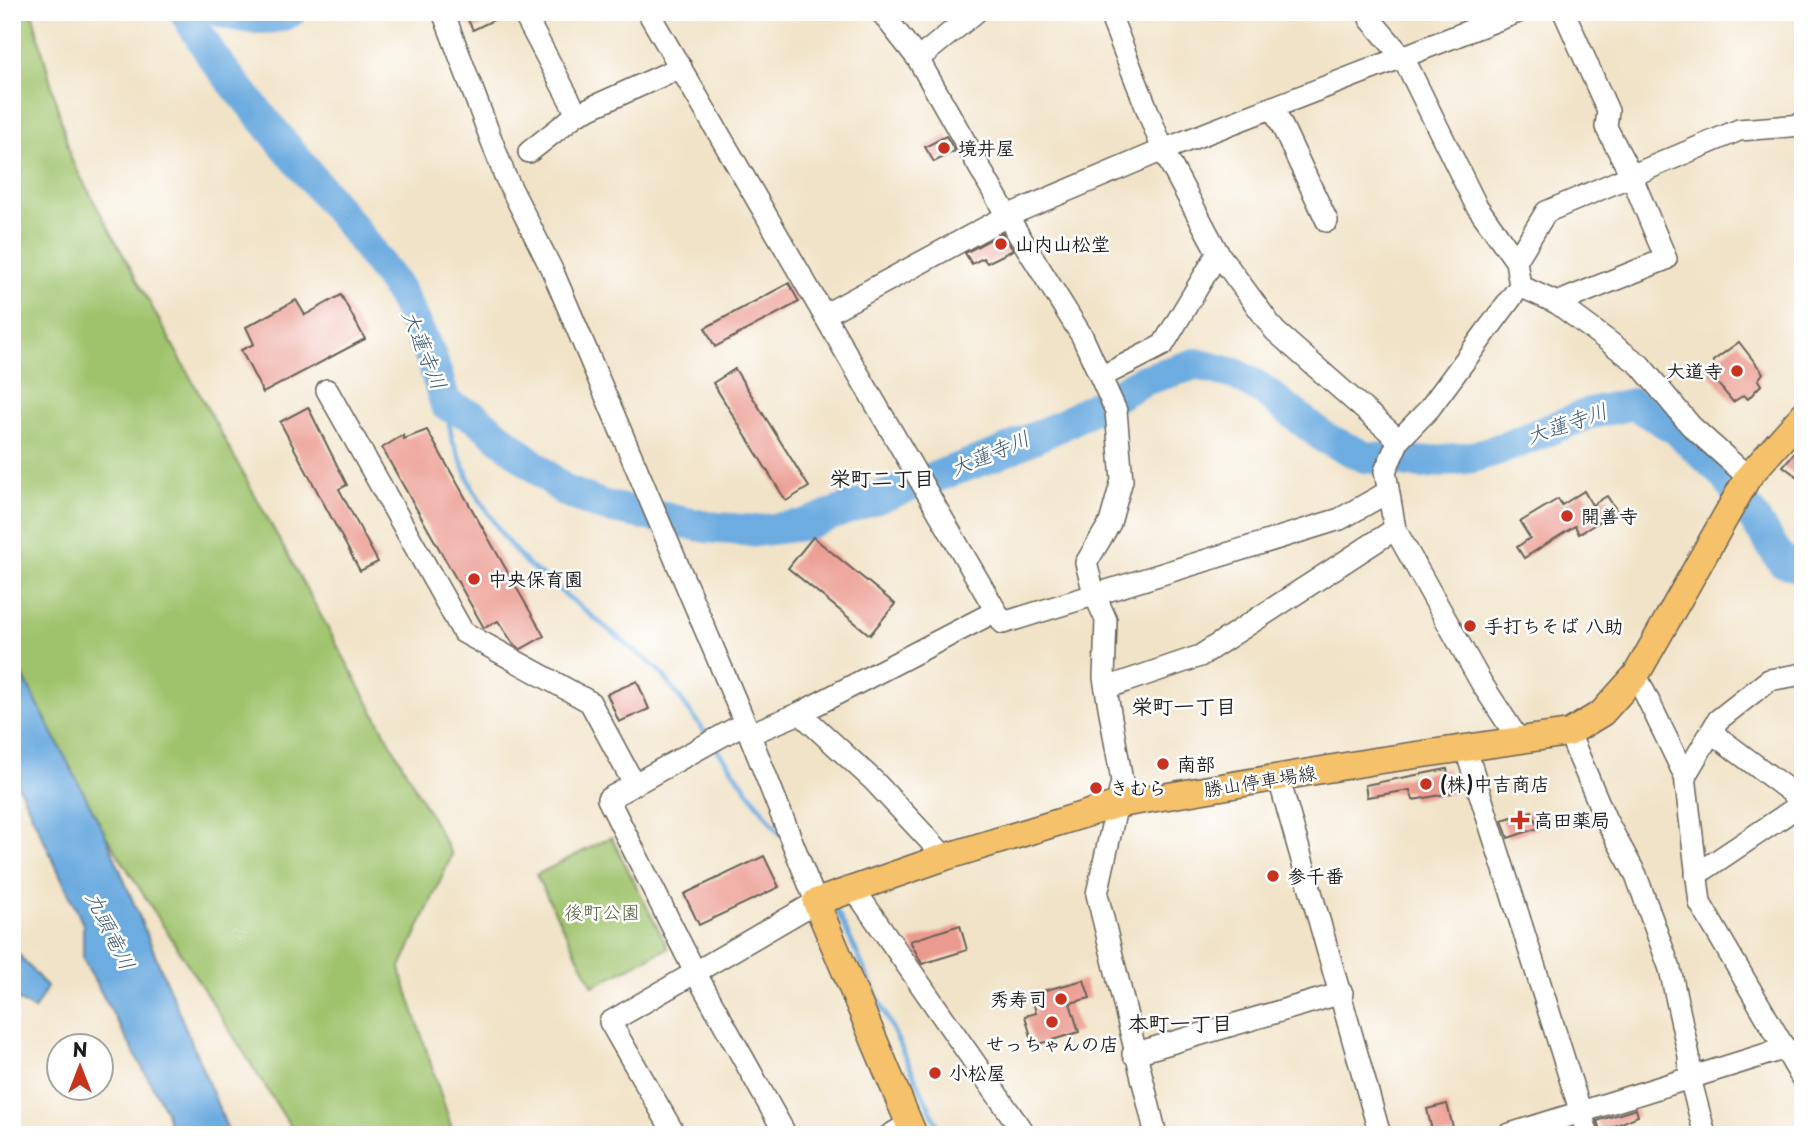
<svg xmlns="http://www.w3.org/2000/svg" width="1815" height="1147" font-family="'Playpen Sans','Klee One',sans-serif">
<style>
.green{fill:#9fc36c;stroke:#5e7044;stroke-width:2}
.water{fill:#6dace0;stroke:#44647e;stroke-width:2}
.lines{fill:none;stroke-linecap:round;stroke-linejoin:round}
.stream{stroke:#6dace0;stroke-width:5}
.river{stroke:#6dace0;stroke-width:32}
.building{fill:#eb9a8f}
.minor-casing{stroke:#676258;stroke-width:24}
.major-casing{stroke:#676258;stroke-width:29}
.minor{stroke:#fff;stroke-width:21}
.major{stroke:#f5c16b;stroke-width:26}
.poi-dot{fill:#c8321e;stroke:#fff;stroke-width:2.5}
.labels{text-anchor:middle;stroke-width:5;stroke-linejoin:round;paint-order:stroke}
.poi-label{font-size:19px;font-weight:bold;fill:#1c1c1c;stroke:#fff;text-anchor:start}
.street-label{font-size:19px;fill:#1c1c1c;stroke:#fff}
.park-label{font-size:19px;fill:#505f3c;stroke:#fff}
.water-label{font-size:21px;font-style:italic;fill:#405d74;stroke:#fff}
.neighbourhood-label{font-size:21px;font-weight:bold;fill:#1c1c1c;stroke:#fff}
</style>
<rect width="100%" height="100%" fill="#fff"/>
<filter id="ink" filterUnits="userSpaceOnUse"><feTurbulence type="fractalNoise" baseFrequency=".0143" numOctaves="2"/><feDisplacementMap in="SourceGraphic" scale="14" xChannelSelector="R" yChannelSelector="G"/><feConvolveMatrix kernelMatrix="1 2 1 2 8 2 1 2 1" color-interpolation-filters="sRGB"/></filter>
<filter id="wash" filterUnits="userSpaceOnUse"><feTurbulence type="fractalNoise" baseFrequency=".00686" numOctaves="4" result="noise"/><feDisplacementMap in="SourceGraphic" scale="28" xChannelSelector="R" yChannelSelector="G"/><feGaussianBlur stdDeviation="1.57" result="paint"/><feColorMatrix in="noise" values="0 0 0 0 0 0 0 0 0 0 0 0 0 0 0 0 0 1.4 0 .05"/><feComposite in="paint" operator="in"/></filter>
<g filter="url(#wash)">
<rect width="100%" height="100%" fill="#f1e3c8"/>
<!-- green -->
<g class="green">
<path d="M12 12H32L72 161 452 855 400 969 454 1135H296L105 834 12 655Z"/>
<path d="M611 837 668 948 593 986 536 875Z"/>
</g>
<!-- water -->
<g class="water">
<path d="M12 655 105 834 230 1135H171L166 1111 83 959V924L12 772Z"/>
<path d="M12 947 47 987 34 1010 12 996Z"/>
</g>
<g class="lines">
<!-- stream -->
<g class="stream">
<path d="M446 405 452 439 473 489 505 539 526 563 660 671 709 738"/>
<path d="M715 746 780 834"/>
<path d="M831 904 840 917 942 1135"/>
</g>
<!-- river -->
<g class="river">
<path d="M185 12 214 59 356 232 399 291 431 357 446 405 475 417 565 491 604 506 707 527 756 531 803 525 998 454 1062 425 1144 380 1196 364 1235 374 1260 388 1325 438 1365 457 1422 463 1473 457 1509 446 1590 413 1633 404 1676 429 1725 475 1782 561 1803 568"/>
<path d="M223 12C242 18 272 22 290 12"/>
</g>
</g>
<g id="blocks">
<!-- building -->
<g class="building">
<path d="M464 12H510L473 30Z"/>
<path d="M946 136 955 151 934 162 925 147Z"/>
<path d="M1002 233 1013 250 987 263 983 258 972 264 965 253Z"/>
<path d="M789 283 799 302 715 347 705 328Z"/>
<path d="M341 295 365 339 263 393 241 350 254 344 246 327 296 300 305 315Z"/>
<path d="M1739 342 1763 373 1758 380 1761 385 1748 399 1744 395 1733 402 1708 372 1714 366 1713 361Z"/>
<path d="M735 369 809 487 786 501 713 383Z"/>
<path d="M308 407 347 485 339 489 378 562 360 571 280 422Z"/>
<path d="M427 430 544 636 521 649 514 645 498 621 484 628 382 448 403 435 404 439Z"/>
<path d="M1803 442V481L1783 466Z"/>
<path d="M1584 491 1592 505 1607 496 1617 511 1579 534 1575 526 1524 558 1517 547 1530 538 1520 522 1558 499 1562 505Z"/>
<path d="M813 537 895 604 870 635 788 568Z"/>
<path d="M637 681 649 709 619 722 607 694Z"/>
<path d="M1447 769 1452 793 1413 800 1410 790 1367 797 1365 785Z"/>
<path d="M1532 811 1538 828 1508 838 1502 820Z"/>
<path d="M764 856 779 887 699 925 684 894Z"/>
<path d="M960 925 967 950 922 964 910 941Z"/>
<path d="M1084 980 1090 998 1070 1003 1079 1032 1039 1044 1033 1043 1025 1016 1036 1013 1031 994Z"/>
<path d="M1447 1104 1455 1135H1433L1427 1109Z"/>
<path d="M1636 1109 1638 1116 1601 1132 1597 1121Z"/>
</g>
</g>
</g>
<g filter="url(#ink)">
<use href="#blocks" fill-opacity="0" stroke="#676258" stroke-width="2"/>
<g class="lines">
<defs>
<g id="minor">
<path d="M443 12 505 176 553 272 745 723 816 902 610 1022 675 1135"/>
<path d="M523 12 577 114"/>
<path d="M648 12 1003 623 1340 519 1388 492"/>
<path d="M881 12 918 59 1007 216 1082 336 1116 411 1122 480 1110 523 1086 563 1094 593 1106 620 1104 678 1122 781 1097 894 1156 1135"/>
<path d="M1109 12 1163 150 1218 253 1275 331 1399 440"/>
<path d="M1368 12 1370 19 1404 59 1476 205 1516 261 1520 286 1429 409 1399 440 1385 471 1395 529 1482 684 1520 742"/>
<path d="M918 59 976 12"/>
<path d="M1273 107 1327 221"/>
<path d="M529 152 577 114 681 67"/>
<path d="M1516 261 1546 212 1739 130 1803 125"/>
<path d="M1520 286 1557 303 1640 365 1691 426 1748 477"/>
<path d="M1557 303 1666 259 1631 175 1606 127 1608 111 1564 12"/>
<path d="M824 315 1007 216 1163 150 1518 12"/>
<path d="M1101 377 1163 345 1218 253"/>
<path d="M327 390 463 632 590 702 634 784"/>
<path d="M1636 675 1685 776 1700 903 1803 1080"/>
<path d="M1106 688 1200 656 1395 529"/>
<path d="M745 723 608 799 696 974 786 1135"/>
<path d="M1711 732 1803 801"/>
<path d="M1569 733 1606 820 1636 875 1670 969 1689 1056 1690 1078 1705 1135"/>
<path d="M750 734 800 713"/>
<path d="M1466 750 1588 1135"/>
<path d="M1685 776 1718 720 1769 680 1803 674"/>
<path d="M1279 779 1380 1135"/>
<path d="M945 857 874 781 800 713 996 611"/>
<path d="M1696 875 1803 803"/>
<path d="M854 889 1025 1135"/>
<path d="M1133 1054 1342 993"/>
<path d="M890 1135 909 1124"/>
<path d="M1507 1135 1786 1048"/>
</g>
<path id="major" d="M914 1135 816 902 945 857 1115 805 1375 761 1569 733 1602 713 1636 675 1748 477 1803 415"/>
</defs>
<!-- minor casing -->
<use href="#minor" class="minor-casing"/>
<!-- major casing -->
<use href="#major" class="major-casing"/>
<!-- minor -->
<use href="#minor" class="minor"/>
<!-- major -->
<use href="#major" class="major"/>
</g>
</g>
<!-- markers -->
<g class="poi-dot">
<circle cx="944" cy="148" r="7"/>
<circle cx="1001" cy="244" r="7"/>
<circle cx="1737" cy="371" r="7"/>
<circle cx="1567" cy="516" r="7"/>
<circle cx="474" cy="579" r="7"/>
<circle cx="1470" cy="626" r="7"/>
<circle cx="1163" cy="764" r="7"/>
<circle cx="1426" cy="784" r="7"/>
<circle cx="1096" cy="788" r="7"/>
<path d="M1516.5 809.5h7v7h7v7h-7v7h-7v-7h-7v-7h7z"/>
<circle cx="1273" cy="876" r="7"/>
<circle cx="1061" cy="999" r="7"/>
<circle cx="1052" cy="1022" r="7"/>
<circle cx="935" cy="1073" r="7"/>
</g>
<g class="labels">
<!-- poi labels -->
<g class="poi-label">
<text x="958" y="155">境井屋</text>
<text x="1015" y="251">山内山松堂</text>
<text x="1723" y="378" text-anchor="end">大道寺</text>
<text x="1581" y="523">開善寺</text>
<text x="488" y="586">中央保育園</text>
<text x="1484" y="633">手打ちそば 八助</text>
<text x="1177" y="771">南部</text>
<text x="1440" y="791">(株)中吉商店</text>
<text x="1110" y="795">きむら</text>
<text x="1534" y="827">高田薬局</text>
<text x="1287" y="883">参千番</text>
<text x="1047" y="1006" text-anchor="end">秀寿司</text>
<text x="1052" y="1051" text-anchor="middle">せっちゃんの店</text>
<text x="949" y="1080">小松屋</text>
</g>
<!-- street labels -->
<g class="street-label">
<text transform="translate(1260 781) rotate(-9)" y="7">勝山停車場線</text>
</g>
<!-- park labels -->
<g class="park-label">
<text x="602" y="919">後町公園</text>
</g>
<!-- water labels -->
<g class="water-label">
<text transform="translate(424 350) rotate(68)" y="7">大蓮寺川</text>
<text transform="translate(1567 424) rotate(-19)" y="7">大蓮寺川</text>
<text transform="translate(990 454) rotate(-23)" y="7">大蓮寺川</text>
<text transform="translate(110 931) rotate(64)" y="7">九頭竜川</text>
</g>
<!-- neighbourhood labels -->
<g class="neighbourhood-label">
<text x="882" y="486">栄町二丁目</text>
<text x="1184" y="714">栄町一丁目</text>
<text x="1180" y="1031">本町一丁目</text>
</g>
</g>
<!-- margin -->
<rect width="1815" height="1147" fill="none" stroke="#fff" stroke-width="42"/>
<!-- north arrow -->
<g transform="translate(80 1067)"><circle r="33" fill="#ffffff" stroke="#a4a4a4" stroke-width="2"/>
<path d="M0-5L12 26L0 18L-12 26Z" fill="#c8321e"/>
<text y="-10" font-size="19" font-weight="bold" text-anchor="middle" fill="#1c1c1c">N</text>
</g>
</svg>
